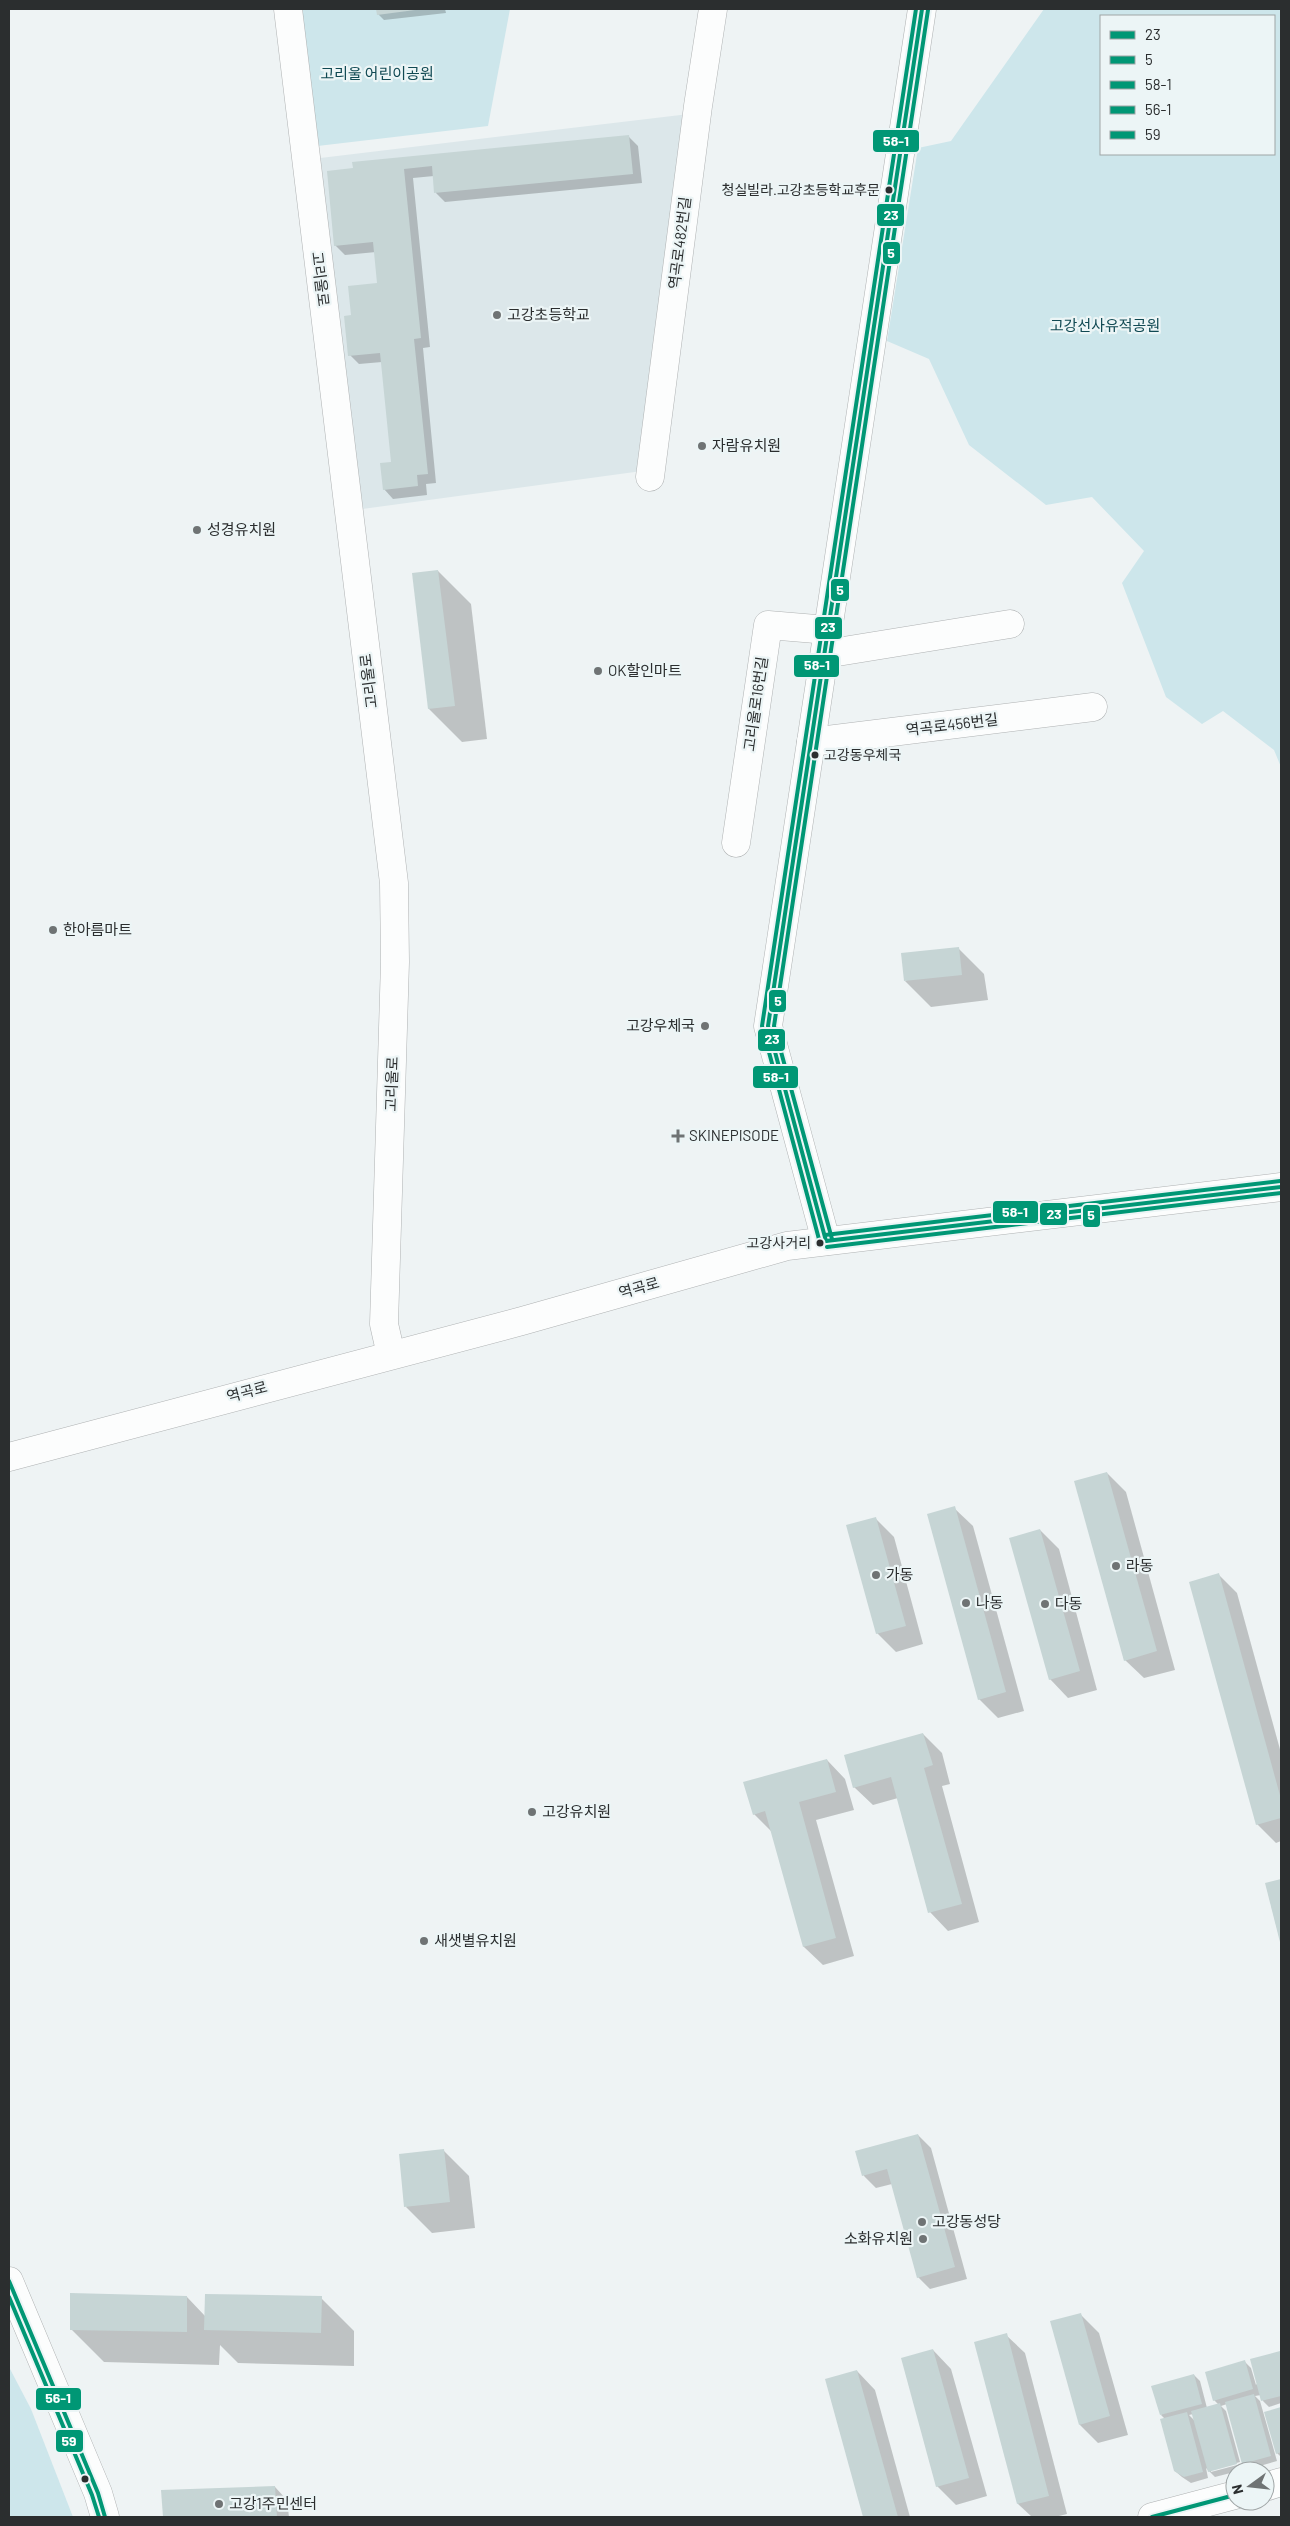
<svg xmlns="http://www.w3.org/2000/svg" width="1290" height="2526" font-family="Barlow,'Noto Sans KR',sans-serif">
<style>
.built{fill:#dce7ea}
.green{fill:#cde6eb;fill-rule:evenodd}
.shadow{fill:#0003;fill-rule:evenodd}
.building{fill:#c6d5d5}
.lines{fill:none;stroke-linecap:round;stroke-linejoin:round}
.minor-casing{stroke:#afb2b3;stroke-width:29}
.minor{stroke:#fcfdfd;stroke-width:28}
.bus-1-casing{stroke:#ecf5f6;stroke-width:8}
.bus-2-casing{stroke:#ecf5f6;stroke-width:8}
.bus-3-casing{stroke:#ecf5f6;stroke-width:8}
.bus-4-casing{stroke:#ecf5f6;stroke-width:8}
.bus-5-casing{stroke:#ecf5f6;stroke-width:8}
.bus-1{stroke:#009775;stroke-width:4}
.bus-2{stroke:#009775;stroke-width:4}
.bus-3{stroke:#009775;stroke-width:4}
.bus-4{stroke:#009775;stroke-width:4}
.bus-5{stroke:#009775;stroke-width:4}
.bus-dot{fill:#2b2e2f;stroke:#ecf5f6;stroke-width:2}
.poi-dot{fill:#6f7374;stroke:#ecf5f6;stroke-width:2}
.labels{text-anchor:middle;stroke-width:4.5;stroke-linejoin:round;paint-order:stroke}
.bus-label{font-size:14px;fill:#2b2e2f;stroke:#ecf5f6;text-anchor:end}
.park-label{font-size:15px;fill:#104953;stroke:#ecf5f6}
.street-label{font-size:15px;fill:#2b2e2f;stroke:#ecf5f6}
.poi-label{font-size:15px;fill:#2b2e2f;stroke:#ecf5f6;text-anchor:start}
.line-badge{stroke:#ecf5f6;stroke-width:2}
.badge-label{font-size:14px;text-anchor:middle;font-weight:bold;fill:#fff}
</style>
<rect width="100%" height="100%" fill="#eef3f4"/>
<!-- built -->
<path class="built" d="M689 114 642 471 355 510 312 159Z"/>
<!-- green -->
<g class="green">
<path d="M295 9H510L488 126 309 147Z"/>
<path d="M1044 9H1281V767L1274 750 1223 711 1202 724 1166 697 1122 583 1144 551 1092 497 1046 505 969 445 929 359 887 341 918 148 951 141ZM1101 16H1274V154H1101Z"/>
<path d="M9 2367 31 2409 73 2517H9Z"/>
</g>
<!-- shadow -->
<g class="shadow">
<path d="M377 9H445L446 13 384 20 378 14Z"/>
<path d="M629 137 638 146 642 183 445 202 436 193 434 176 413 178 430 347 423 348 436 483 426 484 427 495 393 499 384 489 392 463 382 362 359 364 350 355 352 317 379 284 376 252 345 255 335 245 328 172Z"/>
<path d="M438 571 471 604 487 739 462 742 429 709Z"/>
<path d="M958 948 984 974 988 1000 931 1007 905 981Z"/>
<path d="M1107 1473 1126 1492 1175 1670 1144 1678 1125 1660Z"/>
<path d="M954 1508 973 1526 1024 1711 998 1718 979 1699Z"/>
<path d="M876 1519 894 1537 923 1644 896 1652 877 1633Z"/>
<path d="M1040 1530 1059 1549 1097 1690 1068 1698 1050 1679Z"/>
<path d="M1219 1575 1237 1593 1281 1753V1841L1276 1843 1257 1824Z"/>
<path d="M923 1734 942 1753 950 1784 942 1786 979 1922 948 1931 930 1912 898 1798 873 1805 854 1787Z"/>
<path d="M827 1760 845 1779 854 1810 816 1820 854 1956 823 1965 804 1947 773 1833 754 1814Z"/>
<path d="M1281 1880V1944L1266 1884Z"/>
<path d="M918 2135 931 2148 967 2279 930 2289 918 2277 892 2184 876 2188 864 2176 857 2152Z"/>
<path d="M443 2150 469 2176 475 2228 432 2233 406 2207Z"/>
<path d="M187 2297 205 2316 321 2298 354 2331V2366L238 2363 220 2345 219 2365 104 2362 71 2329Z"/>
<path d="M1080 2314 1099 2333 1128 2435 1098 2443 1080 2425Z"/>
<path d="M1006 2335 1025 2353 1067 2514 1055 2517H1032L1018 2504Z"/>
<path d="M933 2350 951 2369 987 2496 956 2505 937 2486Z"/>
<path d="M1279 2352 1281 2403 1269 2407 1263 2401 1261 2395 1255 2396 1260 2401 1277 2461 1249 2469 1243 2463 1227 2404 1221 2406 1226 2411 1240 2462 1211 2470V2472L1241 2464 1242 2470 1215 2477 1206 2468 1208 2478 1191 2483 1182 2477 1175 2471 1165 2419 1161 2415 1194 2375 1200 2381 1207 2408 1219 2405 1214 2400 1245 2362 1251 2368 1256 2385ZM1193 2414 1195 2421 1189 2415Z"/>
<path d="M857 2371 875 2390 910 2517H864L826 2380Z"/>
<path d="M1281 2409V2457L1277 2453 1266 2413Z"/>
<path d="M275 2487 287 2500 289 2517H164L162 2492Z"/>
</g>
<!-- building -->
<g class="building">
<path d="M376 9H415V10L377 15Z"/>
<path d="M629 135 633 174 434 193 432 166 404 169 421 338 414 339 428 474 417 475 418 486 383 490 380 463 391 462 380 353 348 356 344 316 351 315 348 286 377 283 373 242 334 246 327 171 353 168 352 162Z"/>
<path d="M438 570 455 706 428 709 412 573Z"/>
<path d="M959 947 962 975 904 981 901 953Z"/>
<path d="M1107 1472 1157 1651 1124 1661 1074 1481Z"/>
<path d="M955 1506 1006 1692 978 1700 927 1514Z"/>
<path d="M876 1517 906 1626 876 1634 846 1525Z"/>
<path d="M1040 1529 1080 1671 1049 1680 1009 1538Z"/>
<path d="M1219 1573 1281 1799V1818L1256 1825 1189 1582Z"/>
<path d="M923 1733 933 1765 924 1768 962 1904 928 1913 891 1777 853 1788 844 1755Z"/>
<path d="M827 1759 836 1792 799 1802 836 1938 803 1947 765 1811 753 1815 743 1782Z"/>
<path d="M1281 1879V1946L1265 1883Z"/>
<path d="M918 2134 955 2267 917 2278 887 2169 862 2176 855 2151Z"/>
<path d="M444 2149 450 2202 404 2207 399 2154Z"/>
<path d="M70 2293 187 2296V2332L70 2330Z"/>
<path d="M205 2294 322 2296 321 2333 204 2330Z"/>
<path d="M1081 2313 1110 2416 1079 2425 1050 2321Z"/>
<path d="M1007 2333 1049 2496 1017 2504 974 2342Z"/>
<path d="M933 2349 969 2478 936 2487 901 2358Z"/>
<path d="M1280 2351 1281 2396 1261 2401 1250 2359Z"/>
<path d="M1245 2360 1253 2389 1213 2401 1205 2372Z"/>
<path d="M857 2370 898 2517H863L825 2379Z"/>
<path d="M1194 2374 1202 2404 1160 2415 1151 2386Z"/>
<path d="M1254 2394 1271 2456 1242 2464 1225 2402Z"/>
<path d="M1220 2403 1237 2464 1208 2472 1191 2411Z"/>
<path d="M1281 2407V2452L1276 2454 1264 2412Z"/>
<path d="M1187 2412 1203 2472 1184 2477 1174 2471 1160 2419Z"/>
<path d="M275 2486 277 2517H163L161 2490Z"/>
</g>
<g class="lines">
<defs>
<g id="minor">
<path d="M288 9 394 883 395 962 384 1324 391 1355"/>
<path d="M650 477 698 106 713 9"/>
<path d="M825 654 1010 624"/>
<path d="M811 742 1093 707"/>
<path d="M736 843 768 625 828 630"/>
<path d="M826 1241 768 1026 922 9"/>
<path d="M9 1457 522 1321 787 1246 1281 1187"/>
<path d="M9 2281 98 2493 105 2517"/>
<path d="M1265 2487 1281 2482"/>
<path d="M1152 2517 1235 2495"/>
</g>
</defs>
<!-- minor casing -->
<use href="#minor" class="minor-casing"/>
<!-- minor -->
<use href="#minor" class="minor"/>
<defs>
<g id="bus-1">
<path d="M826 1241 768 1026 922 9"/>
<path d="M826 1241 1281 1187"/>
</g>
<g id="bus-2">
<path d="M832 1239 774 1026 928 10"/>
<path d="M827 1247 1281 1193"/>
</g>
<g id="bus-3">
<path d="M825 1235 1280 1181"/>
<path d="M820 1243 762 1026 916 9"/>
</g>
<g id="bus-4">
<path d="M9 2281 98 2493 105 2517"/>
<path d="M1152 2517 1235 2495"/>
</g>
<path id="bus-5" d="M9 2297 92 2495 99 2517"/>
</defs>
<!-- bus-1 casing -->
<use href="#bus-1" class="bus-1-casing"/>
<!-- bus-2 casing -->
<use href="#bus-2" class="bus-2-casing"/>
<!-- bus-3 casing -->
<use href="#bus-3" class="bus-3-casing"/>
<!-- bus-4 casing -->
<use href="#bus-4" class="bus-4-casing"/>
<!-- bus-5 casing -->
<use href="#bus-5" class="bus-5-casing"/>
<!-- bus-1 -->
<use href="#bus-1" class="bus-1"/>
<!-- bus-2 -->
<use href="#bus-2" class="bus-2"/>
<!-- bus-3 -->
<use href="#bus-3" class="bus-3"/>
<!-- bus-4 -->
<use href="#bus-4" class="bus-4"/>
<!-- bus-5 -->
<use href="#bus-5" class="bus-5"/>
</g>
<!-- markers -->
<g class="bus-dot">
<circle cx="889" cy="190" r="4.5"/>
<circle cx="815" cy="755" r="4.5"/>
<circle cx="820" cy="1243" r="4.5"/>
<circle cx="85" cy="2479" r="4.5"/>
</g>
<g class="poi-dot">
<circle cx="497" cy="315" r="5"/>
<circle cx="702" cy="446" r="5"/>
<circle cx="197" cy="530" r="5"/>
<circle cx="598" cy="671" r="5"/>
<circle cx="53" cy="930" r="5"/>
<circle cx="705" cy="1026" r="5"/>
<path d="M675.5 1128.5h5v5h5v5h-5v5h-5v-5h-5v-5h5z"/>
<circle cx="1116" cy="1566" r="5"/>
<circle cx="876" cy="1575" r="5"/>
<circle cx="966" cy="1603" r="5"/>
<circle cx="1045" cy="1604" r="5"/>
<circle cx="532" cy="1812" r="5"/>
<circle cx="424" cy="1941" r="5"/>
<circle cx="922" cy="2222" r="5"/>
<circle cx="923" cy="2239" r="5"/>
<circle cx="219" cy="2504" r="5"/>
</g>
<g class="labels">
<!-- bus labels -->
<g class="bus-label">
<text x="880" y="195">청실빌라.고강초등학교후문</text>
<text x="824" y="760" text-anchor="start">고강동우체국</text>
<text x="811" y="1248">고강사거리</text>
</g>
<!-- park labels -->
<g class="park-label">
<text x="377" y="79">고리울 어린이공원</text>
<text x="1105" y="331">고강선사유적공원</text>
</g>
<!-- street labels -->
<g class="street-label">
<text transform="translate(680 243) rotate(-83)" y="5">역곡로482번길</text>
<text transform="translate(320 279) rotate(83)" y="5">고리울로</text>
<text transform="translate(369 681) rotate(-97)" y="5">고리울로</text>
<text transform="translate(756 704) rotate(-82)" y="5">고리울로16번길</text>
<text transform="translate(952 725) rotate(-7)" y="5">역곡로456번길</text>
<text transform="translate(392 1084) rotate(-88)" y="5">고리울로</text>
<text transform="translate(639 1288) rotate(-16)" y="5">역곡로</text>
<text transform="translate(247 1392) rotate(-15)" y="5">역곡로</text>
</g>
<!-- poi labels -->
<g class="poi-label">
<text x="507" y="320">고강초등학교</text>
<text x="712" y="451">자람유치원</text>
<text x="207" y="535">성경유치원</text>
<text x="608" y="676">OK할인마트</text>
<text x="63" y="935">한아름마트</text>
<text x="695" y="1031" text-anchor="end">고강우체국</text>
<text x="689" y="1141">SKINEPISODE</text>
<text x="1126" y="1571">라동</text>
<text x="886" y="1580">가동</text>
<text x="976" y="1608">나동</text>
<text x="1055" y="1609">다동</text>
<text x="542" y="1817">고강유치원</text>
<text x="434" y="1946">새샛별유치원</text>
<text x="932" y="2227">고강동성당</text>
<text x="913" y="2244" text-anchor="end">소화유치원</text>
<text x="229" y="2509">고강1주민센터</text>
</g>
</g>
<g class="line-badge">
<rect x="872" y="129" width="48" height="24" rx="5" fill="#009775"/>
<rect x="876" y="203" width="29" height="24" rx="5" fill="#009775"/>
<rect x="882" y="241" width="19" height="24" rx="5" fill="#009775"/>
<rect x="830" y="578" width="20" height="24" rx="5" fill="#009775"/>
<rect x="814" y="616" width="29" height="24" rx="5" fill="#009775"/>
<rect x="793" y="654" width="47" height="24" rx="5" fill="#009775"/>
<rect x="768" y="989" width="19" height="24" rx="5" fill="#009775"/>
<rect x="757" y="1028" width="29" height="24" rx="5" fill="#009775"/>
<rect x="752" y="1065" width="47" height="24" rx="5" fill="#009775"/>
<rect x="992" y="1200" width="47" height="24" rx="5" fill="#009775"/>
<rect x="1039" y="1202" width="29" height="24" rx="5" fill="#009775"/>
<rect x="1082" y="1204" width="19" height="24" rx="5" fill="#009775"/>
<rect x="35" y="2387" width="47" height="24" rx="5" fill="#009775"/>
<rect x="55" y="2429" width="29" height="24" rx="5" fill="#009775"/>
</g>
<g class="badge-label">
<text x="896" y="146">58-1</text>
<text x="891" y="220">23</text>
<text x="891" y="258">5</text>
<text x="840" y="595">5</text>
<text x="828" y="632">23</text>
<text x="817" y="670">58-1</text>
<text x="778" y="1006">5</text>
<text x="772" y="1044">23</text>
<text x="776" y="1082">58-1</text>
<text x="1015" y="1217">58-1</text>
<text x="1054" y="1219">23</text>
<text x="1091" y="1220">5</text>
<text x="58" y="2403">56-1</text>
<text x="69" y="2446">59</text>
</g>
<!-- border -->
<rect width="1290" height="2526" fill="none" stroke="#2b2e2f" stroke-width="20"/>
<!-- legend -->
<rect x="1100" y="15" width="175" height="140" fill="#ecf5f6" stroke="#9fa5a6"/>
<rect x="1110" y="31" width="25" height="8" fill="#009775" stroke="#9fa5a6"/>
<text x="1145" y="40" font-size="15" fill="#2b2e2f">23</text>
<rect x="1110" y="56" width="25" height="8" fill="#009775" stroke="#9fa5a6"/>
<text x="1145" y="65" font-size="15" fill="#2b2e2f">5</text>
<rect x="1110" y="81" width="25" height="8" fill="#009775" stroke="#9fa5a6"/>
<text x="1145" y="90" font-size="15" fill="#2b2e2f">58-1</text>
<rect x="1110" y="106" width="25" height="8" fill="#009775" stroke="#9fa5a6"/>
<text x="1145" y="115" font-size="15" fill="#2b2e2f">56-1</text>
<rect x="1110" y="131" width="25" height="8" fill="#009775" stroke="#9fa5a6"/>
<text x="1145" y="140" font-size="15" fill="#2b2e2f">59</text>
<!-- north arrow -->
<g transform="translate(1250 2486) rotate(255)"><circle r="24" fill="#ecf5f6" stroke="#9fa5a6"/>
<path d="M0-4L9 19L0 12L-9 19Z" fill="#6f7374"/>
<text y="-8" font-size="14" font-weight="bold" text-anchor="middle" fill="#2b2e2f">N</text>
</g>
</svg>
